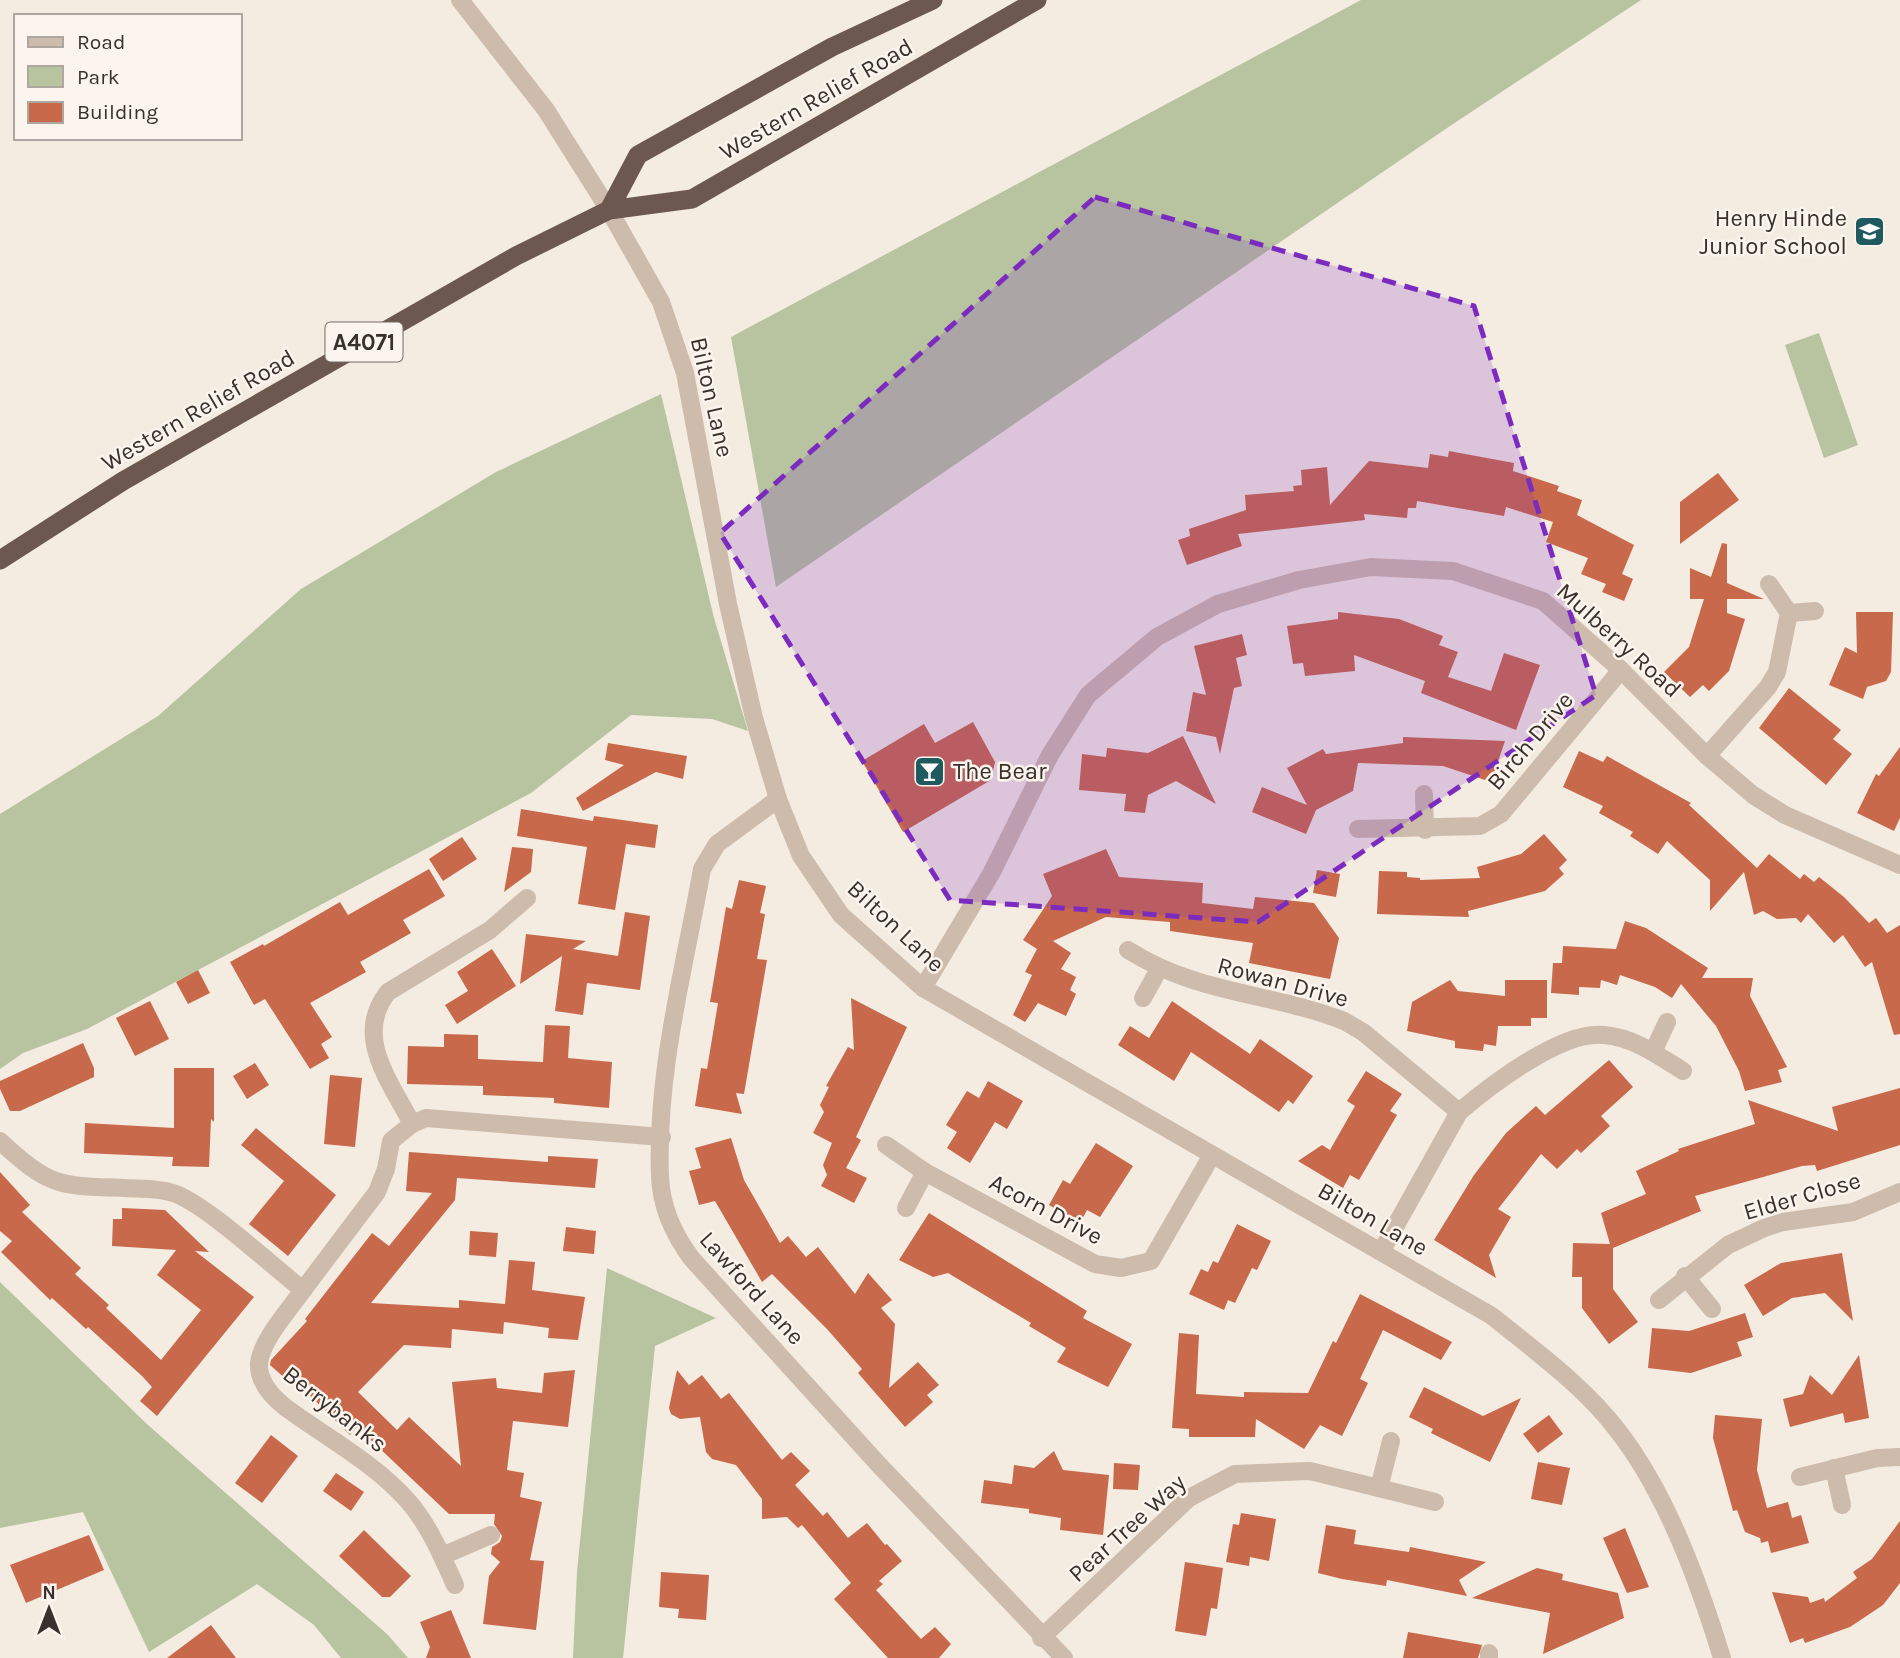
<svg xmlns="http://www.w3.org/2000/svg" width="1900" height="1658" font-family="Karla,sans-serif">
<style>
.green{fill:#b8c4a0}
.building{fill:#c8694b}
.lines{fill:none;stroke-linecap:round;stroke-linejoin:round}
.minor{stroke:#cdbbac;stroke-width:18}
.tertiary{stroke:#cdbbac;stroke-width:18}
.trunk{stroke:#6c584f;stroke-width:19}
.marked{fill:#7b2cbf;fill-opacity:0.2;stroke:#7b2cbf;stroke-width:5;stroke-dasharray:14 9;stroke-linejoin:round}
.labels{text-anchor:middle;stroke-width:5;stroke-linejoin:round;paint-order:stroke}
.shield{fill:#fbf5ee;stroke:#756b66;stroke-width:2}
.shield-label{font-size:23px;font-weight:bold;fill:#3b302b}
.street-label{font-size:24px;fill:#3b302b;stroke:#fbf5ee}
.poi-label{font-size:24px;fill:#3b302b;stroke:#fbf5ee;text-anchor:end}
</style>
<rect width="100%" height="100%" fill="#f4ebe1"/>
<!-- green -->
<g class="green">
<path d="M1361 0H1641L1450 126 776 587 731 337Z"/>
<path d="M1819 333 1858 445 1824 458 1785 345Z"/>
<path d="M661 394 714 618 748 731 712 719 631 715 531 793 87 1029 23 1053 0 1069V814L158 716 301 589 496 472Z"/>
<path d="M607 1268 716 1318 655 1346 623 1658H573L577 1572Z"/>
<path d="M0 1282 148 1425 387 1634 408 1658H341L314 1625 257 1584 149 1652 83 1512 0 1528Z"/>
</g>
<!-- building -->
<g class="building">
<path d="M1449 451 1514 463 1513 471 1559 486 1557 491 1582 500 1577 515 1634 545 1622 574 1633 579 1624 601 1602 592 1606 584 1581 574 1588 558 1546 542 1553 522 1506 507 1504 516 1417 501 1416 508H1408L1407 518 1364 514 1365 520 1238 534 1242 546 1187 565 1178 540 1190 536 1189 529 1246 510 1245 495 1294 491 1293 486 1302 485 1301 470 1327 467 1330 505 1369 461 1428 468 1430 454 1448 457Z"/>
<path d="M1718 473 1739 500 1680 544V502Z"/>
<path d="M1722 543 1727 544V583L1764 599H1727V613L1745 619 1729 671 1709 691 1703 685 1690 697 1664 672 1689 647 1704 599H1690V568L1711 577Z"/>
<path d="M1338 612 1399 619 1443 636 1439 645 1458 652 1448 677 1491 691 1504 653 1540 665 1516 730 1421 693 1425 681 1354 655 1355 671 1305 676 1303 663 1293 664 1287 626 1338 619Z"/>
<path d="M1856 612H1893L1891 672 1886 681 1867 687 1863 699 1829 685 1845 647 1857 653Z"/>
<path d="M1242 634 1247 655 1236 658 1242 686 1234 688 1220 754 1216 737 1186 731 1193 692 1206 695 1194 646Z"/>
<path d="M1789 688 1841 730 1833 739 1852 754 1826 785 1759 728Z"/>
<path d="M973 722 995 762 991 780 903 832 862 761 924 724 935 743Z"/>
<path d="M1183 736 1216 804 1176 781 1148 795 1145 813 1124 811 1126 794 1079 790 1082 754 1106 757 1107 748 1148 753Z"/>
<path d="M1403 737 1505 741 1491 782 1443 766 1358 763 1353 791 1316 810 1306 834 1252 812 1262 787 1307 805 1287 768 1323 749 1326 754 1403 743Z"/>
<path d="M608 743 687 756 683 779 656 772 583 811 576 798 624 765 605 760Z"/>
<path d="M1900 747V818L1894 831 1857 813 1876 774 1879 776Z"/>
<path d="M1579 751 1603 762 1607 756 1691 803 1689 805 1757 868 1769 854 1800 879 1804 874 1814 882 1819 877 1844 897 1869 923 1876 918 1887 933 1900 925V1034L1894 1035 1872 962 1865 967 1843 935 1834 943 1808 914 1801 923 1796 918 1777 919 1763 911 1754 915 1744 872 1710 911V880L1667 841 1658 854 1630 836 1633 832 1599 813 1603 806 1563 787Z"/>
<path d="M521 809 593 821 594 816 658 825 655 848 626 844 615 910 578 904 587 847 517 836Z"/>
<path d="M1544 834 1567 860 1559 868 1564 874 1545 891 1468 911 1469 917 1377 914 1379 871 1407 872V877L1420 878V880L1480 878 1477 867 1521 854Z"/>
<path d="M462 837 477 859 443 881 429 859Z"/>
<path d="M512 847 533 849 531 872 504 892Z"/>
<path d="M1106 849 1119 877 1203 883 1202 903 1253 909 1255 897 1314 903 1339 938 1330 979 1249 963 1253 943 1170 931V922L1106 917 1053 941 1071 953 1061 969 1076 977 1070 990 1076 994 1066 1016 1038 1003 1025 1022 1013 1015 1032 975 1025 972 1037 949 1023 940 1052 896 1043 874Z"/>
<path d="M429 869 445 896 403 920 411 933 360 962 366 972 310 1003 332 1037 321 1044 329 1058 310 1069 265 999 254 1005 230 962 263 944 264 946 340 902 348 915Z"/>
<path d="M1317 870 1340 874 1336 897 1313 893Z"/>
<path d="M739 880 766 886 760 913 765 914 757 959 767 960 744 1094 736 1093 742 1114 695 1106 701 1068 707 1069 718 1003 710 1002 726 907 732 909Z"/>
<path d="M625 912 650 916 640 990 587 983 583 1015 555 1011 562 956 520 984 526 934 586 941 573 949 618 956Z"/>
<path d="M1625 921 1646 928 1708 968 1702 978H1753L1750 996 1787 1067 1778 1070 1782 1082 1745 1091 1739 1071 1716 1026 1681 984 1672 998 1655 987 1620 975 1617 985 1601 980 1600 988 1579 987V995L1551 993 1553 963H1562L1563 946 1616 949Z"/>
<path d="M492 949 516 986 457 1024 445 1005 468 991 457 972Z"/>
<path d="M198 970 210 993 188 1004 176 982Z"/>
<path d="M1450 980 1458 991 1505 996V980H1547V1018H1531V1026H1498L1496 1046 1484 1044 1483 1051 1455 1048V1041L1407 1031 1412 1002Z"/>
<path d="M851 998 907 1027 856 1137 861 1140 846 1168 867 1178 854 1203 821 1186 827 1175 823 1165 832 1143 813 1133 824 1112 820 1105 829 1087 826 1086 848 1047 854 1050Z"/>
<path d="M150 1001 169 1039 135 1056 116 1018Z"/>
<path d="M1172 1001 1250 1054 1260 1039 1313 1076 1293 1104 1288 1100 1279 1112 1191 1052 1174 1081 1118 1045 1130 1026 1149 1038Z"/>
<path d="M545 1025 570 1026 568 1058 612 1062 609 1108 554 1103V1098L483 1095V1086L407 1084 408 1046 444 1047V1034L478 1035V1059L543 1062Z"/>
<path d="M83 1043 94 1068V1077L20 1111H10L0 1089V1081Z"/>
<path d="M1609 1060 1633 1087 1601 1116 1610 1126 1581 1153 1577 1149 1557 1169 1541 1154 1498 1209 1511 1217 1489 1255 1496 1278 1434 1240 1474 1175 1506 1133 1536 1106 1545 1115Z"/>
<path d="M255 1063 269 1085 247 1099 233 1076Z"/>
<path d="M174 1068H214V1122L211 1119 209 1167 172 1166 173 1157 84 1153 85 1123 174 1128Z"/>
<path d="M1366 1071 1402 1094 1390 1111 1397 1115 1359 1180 1350 1175 1343 1188 1298 1161 1322 1145 1330 1150 1355 1106 1347 1101Z"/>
<path d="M330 1075 362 1078 355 1147 324 1144Z"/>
<path d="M988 1081 1023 1101 1007 1129 995 1122 970 1163 947 1148 957 1132 946 1125 967 1091 979 1098Z"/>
<path d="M1900 1088V1145L1817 1171 1815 1165 1802 1166 1695 1196 1701 1211 1613 1248V1289L1638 1322 1609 1344 1582 1308V1277H1572L1573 1243 1610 1244 1601 1213 1646 1194 1636 1171 1679 1151 1678 1149 1755 1124 1748 1100 1838 1131 1832 1107Z"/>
<path d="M256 1128 336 1195 288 1256 249 1224 284 1181 241 1145Z"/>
<path d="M731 1138 744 1180 780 1243 788 1236 806 1257 818 1247 855 1294 868 1273 892 1300 881 1308 895 1324 889 1388 918 1362 939 1385 927 1395 933 1402 905 1427 858 1373 862 1369 827 1329 772 1274 762 1282 715 1201 699 1205 689 1171 701 1168 695 1148Z"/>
<path d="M1096 1143 1133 1166 1100 1217 1087 1210 1080 1223 1049 1205 1063 1180 1070 1184Z"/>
<path d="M409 1152 548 1162V1156L598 1159 595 1188 457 1178 455 1200 371 1303 459 1308V1300L505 1304 509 1260 535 1262 532 1290 585 1297 578 1340 548 1338 549 1328 504 1322 503 1334 452 1329 451 1348 404 1345 358 1392 397 1430 409 1417 461 1466 452 1382 496 1378 497 1388 542 1393 544 1373 575 1370 568 1427 513 1421 507 1470 524 1473 520 1497 542 1502 530 1560 544 1561 536 1630 483 1624 489 1576 500 1562 491 1554 492 1547 500 1542 502 1536 494 1524 495 1514H449L357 1427 350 1435 299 1385 296 1388 270 1365 271 1360 307 1321 305 1319 372 1233 389 1246 432 1193 406 1191Z"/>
<path d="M0 1172 30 1205 22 1212 81 1268 75 1274 109 1305 106 1308 161 1360 201 1310 157 1275 176 1250 112 1246 113 1219H122V1208L165 1210 209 1252 195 1251 254 1297 157 1416 140 1401 152 1387 142 1376 88 1327 86 1329 52 1298 50 1300 1 1252 12 1241 0 1231Z"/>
<path d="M929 1213 1087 1311 1083 1318 1132 1344 1108 1387 1057 1362 1066 1348 1029 1326 1031 1323 948 1273 933 1277 899 1260Z"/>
<path d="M1237 1224 1271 1241 1257 1270 1252 1268 1235 1303 1228 1300 1224 1310 1189 1294 1201 1269 1208 1272 1213 1261 1218 1263Z"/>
<path d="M566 1227 596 1231 594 1254 563 1251Z"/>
<path d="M470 1231 498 1233 496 1257 469 1255Z"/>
<path d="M1842 1253 1853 1321 1825 1293 1792 1298 1763 1316 1744 1285 1781 1263Z"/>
<path d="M1360 1294 1452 1342 1441 1360 1383 1330 1360 1379 1368 1383 1342 1436 1320 1425 1304 1449 1256 1419 1255 1437H1189V1429L1172 1428 1179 1333 1199 1335 1196 1394 1244 1397V1392L1308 1393 1333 1341 1336 1343Z"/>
<path d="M1745 1313 1753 1337 1737 1342 1742 1356 1691 1373 1648 1368 1652 1328 1689 1331Z"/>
<path d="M1859 1355 1869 1418 1845 1423 1843 1413 1790 1427 1783 1399 1803 1394 1810 1375 1832 1395Z"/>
<path d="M677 1370 689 1385 702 1375 721 1399 729 1393 782 1460 791 1452 810 1471 795 1485 823 1516 827 1512 848 1538 867 1523 885 1545 887 1544 902 1561 879 1581 883 1584 876 1590 921 1639 935 1627 951 1644 939 1658H888L834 1599 851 1583 802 1525 798 1528 787 1517 762 1519V1499L736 1465 712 1459 706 1452 700 1417 680 1419 671 1414 669 1408Z"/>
<path d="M1424 1387 1483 1416 1521 1398 1490 1462 1431 1433 1433 1429 1409 1417Z"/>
<path d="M1549 1415 1563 1434 1538 1453 1523 1434Z"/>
<path d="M1715 1415 1762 1419 1757 1470 1767 1508 1788 1502 1792 1518 1801 1515 1809 1543 1771 1553 1768 1541 1761 1543 1760 1538 1745 1532 1737 1510 1733 1511 1713 1438Z"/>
<path d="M271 1435 298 1456 262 1503 235 1483Z"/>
<path d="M1054 1451 1063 1470 1109 1475 1103 1535 1060 1530 1061 1518 1029 1513V1509L981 1503 984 1480 1012 1484 1014 1465 1034 1468Z"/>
<path d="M1538 1462 1570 1468 1562 1505 1531 1499Z"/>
<path d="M1114 1463 1140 1465 1138 1490 1113 1489Z"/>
<path d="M336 1473 364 1492 351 1511 323 1491Z"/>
<path d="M1241 1513 1276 1519 1269 1561 1250 1557 1249 1566 1226 1562 1233 1524 1239 1525Z"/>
<path d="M1900 1521V1583L1883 1605 1850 1627 1805 1643 1803 1638 1790 1643 1772 1592 1808 1597 1810 1603 1824 1598 1825 1602 1857 1578 1853 1572 1872 1559Z"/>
<path d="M1326 1525 1356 1530 1354 1544 1409 1552 1410 1547 1486 1562 1459 1580 1467 1596 1387 1580 1386 1586 1342 1579 1318 1573Z"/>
<path d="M1625 1528 1649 1587 1627 1593 1603 1538Z"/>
<path d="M364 1530 411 1576 390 1597H382L339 1556Z"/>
<path d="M89 1535 104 1570 26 1603 10 1565Z"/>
<path d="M1185 1562 1223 1568 1217 1609 1211 1608 1206 1636 1175 1631Z"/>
<path d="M1537 1568 1563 1574 1562 1580 1618 1593 1624 1618 1543 1654 1550 1613 1472 1598Z"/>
<path d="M661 1572 709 1575 706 1620 678 1618 679 1609 659 1607Z"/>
<path d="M451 1610 471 1658H426L430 1647 420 1622Z"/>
<path d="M211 1625 236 1658H167Z"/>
<path d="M1408 1632 1482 1645 1478 1658H1403Z"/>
</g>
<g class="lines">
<!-- minor -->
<g class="minor">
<path d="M1769 584 1789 613 1815 611"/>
<path d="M1707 756 1768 687 1777 672 1789 613"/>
<path d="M1424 794 1425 830"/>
<path d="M778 799 717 844 702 869C684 970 656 1073 660 1176 661 1206 674 1235 692 1259L880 1466 1064 1658"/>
<path d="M1358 829 1480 826 1501 814 1621 670"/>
<path d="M1128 950C1199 995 1270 992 1344 1021L1363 1032 1459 1112 1381 1252"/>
<path d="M923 988 992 872 1050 755 1088 695 1157 637 1218 604 1299 580 1371 567 1453 571 1543 601 1621 670 1707 756 1753 795 1785 815 1900 865"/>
<path d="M1143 998 1159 969"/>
<path d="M1653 1052 1667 1022"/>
<path d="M1459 1112C1491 1085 1562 1030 1604 1035 1633 1037 1659 1056 1683 1071"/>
<path d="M412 1124 426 1118 662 1137"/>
<path d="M0 1141C50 1187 58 1186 125 1188 141 1189 158 1188 173 1193 205 1203 273 1267 303 1290L377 1192 386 1169 391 1141 412 1124C390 1081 353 1036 388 992L490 930 527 898"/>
<path d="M886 1145 925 1172 1095 1264 1121 1268 1151 1261 1212 1155"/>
<path d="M906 1208 925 1172"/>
<path d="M1685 1276 1712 1309"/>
<path d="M303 1290C289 1310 262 1339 259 1363 258 1382 271 1396 285 1407 327 1438 373 1462 408 1501 429 1525 442 1556 455 1585"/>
<path d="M1659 1300 1728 1245 1764 1228 1783 1222 1853 1212 1900 1192"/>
<path d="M1834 1468 1842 1505"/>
<path d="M1800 1477 1877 1458 1900 1457"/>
<path d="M1379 1488 1391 1441"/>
<path d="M442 1556 491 1535"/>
<path d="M1041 1638 1189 1498 1235 1474 1310 1471 1435 1502"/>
<path d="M1489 1658V1653"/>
</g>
<!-- tertiary -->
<path class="tertiary" d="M460 0 546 110 609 210 661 302 685 373 728 604 754 718 778 799 801 856 841 915 923 988 1492 1316C1535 1351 1584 1386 1618 1431 1667 1494 1699 1583 1722 1658"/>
<!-- trunk -->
<g class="trunk">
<path d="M609 210 638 155 832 47 933 0"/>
<path d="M0 560 123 481 516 256 609 210 692 199 1037 0"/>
</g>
</g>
<!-- marked area -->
<path class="marked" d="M1095 197 1474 306 1596 695 1258 922 950 900 720 533Z"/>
<!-- icons -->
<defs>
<symbol id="school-square" viewBox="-11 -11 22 22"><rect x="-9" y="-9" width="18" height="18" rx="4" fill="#1f5a5e" stroke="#fbf5ee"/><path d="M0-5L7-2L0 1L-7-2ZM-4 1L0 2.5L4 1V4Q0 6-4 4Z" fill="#fff"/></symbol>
<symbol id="bar-square" viewBox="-11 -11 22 22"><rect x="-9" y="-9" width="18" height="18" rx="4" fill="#1f5a5e" stroke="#fbf5ee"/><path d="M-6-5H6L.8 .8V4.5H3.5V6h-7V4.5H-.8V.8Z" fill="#fff"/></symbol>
</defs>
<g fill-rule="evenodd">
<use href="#school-square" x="1852" y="214" width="35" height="35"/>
<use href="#bar-square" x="912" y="754" width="35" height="35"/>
</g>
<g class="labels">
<!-- shield labels -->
<rect class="shield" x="325.5" y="322.5" width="77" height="39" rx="5"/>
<g class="shield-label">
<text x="364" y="350">A4071</text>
</g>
<!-- street labels -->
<g class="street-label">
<text transform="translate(816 99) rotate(-30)" y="8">Western Relief Road</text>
<text transform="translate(712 397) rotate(77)" y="8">Bilton Lane</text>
<text transform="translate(198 410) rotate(-30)" y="8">Western Relief Road</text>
<text transform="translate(1619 640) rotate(42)" y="8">Mulberry Road</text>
<text transform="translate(1530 741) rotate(-50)" y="8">Birch Drive</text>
<text transform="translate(896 926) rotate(43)" y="8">Bilton Lane</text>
<text transform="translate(1283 982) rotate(15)" y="8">Rowan Drive</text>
<text transform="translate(1802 1196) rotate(-16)" y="8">Elder Close</text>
<text transform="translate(1046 1209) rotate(28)" y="8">Acorn Drive</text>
<text transform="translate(1373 1219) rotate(30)" y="8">Bilton Lane</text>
<text transform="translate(752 1288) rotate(48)" y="8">Lawford Lane</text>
<text transform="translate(335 1409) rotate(38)" y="8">Berrybanks</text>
<text transform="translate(1127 1528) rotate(-42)" y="8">Pear Tree Way</text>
</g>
<!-- poi labels -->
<g class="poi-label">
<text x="1847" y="226">Henry Hinde<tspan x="1847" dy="28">Junior School</tspan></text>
<text x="953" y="779" text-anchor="start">The Bear</text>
</g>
</g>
<!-- legend -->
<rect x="14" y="14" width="228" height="126" fill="#fbf5ee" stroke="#aea6a0" stroke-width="2"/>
<rect x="28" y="37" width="35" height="10" fill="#cdbbac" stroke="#aea6a0" stroke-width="2"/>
<text x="77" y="49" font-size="21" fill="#3b302b">Road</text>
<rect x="28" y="66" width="35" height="21" fill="#b8c4a0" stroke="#aea6a0" stroke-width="2"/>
<text x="77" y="84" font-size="21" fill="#3b302b">Park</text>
<rect x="28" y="102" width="35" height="21" fill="#c8694b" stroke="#aea6a0" stroke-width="2"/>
<text x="77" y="119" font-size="21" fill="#3b302b">Building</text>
<!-- north arrow -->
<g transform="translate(49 1609)" stroke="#fbf5ee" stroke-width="5" paint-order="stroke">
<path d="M0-5L12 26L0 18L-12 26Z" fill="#3b302b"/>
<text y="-10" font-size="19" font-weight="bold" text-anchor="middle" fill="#3b302b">N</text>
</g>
</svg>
